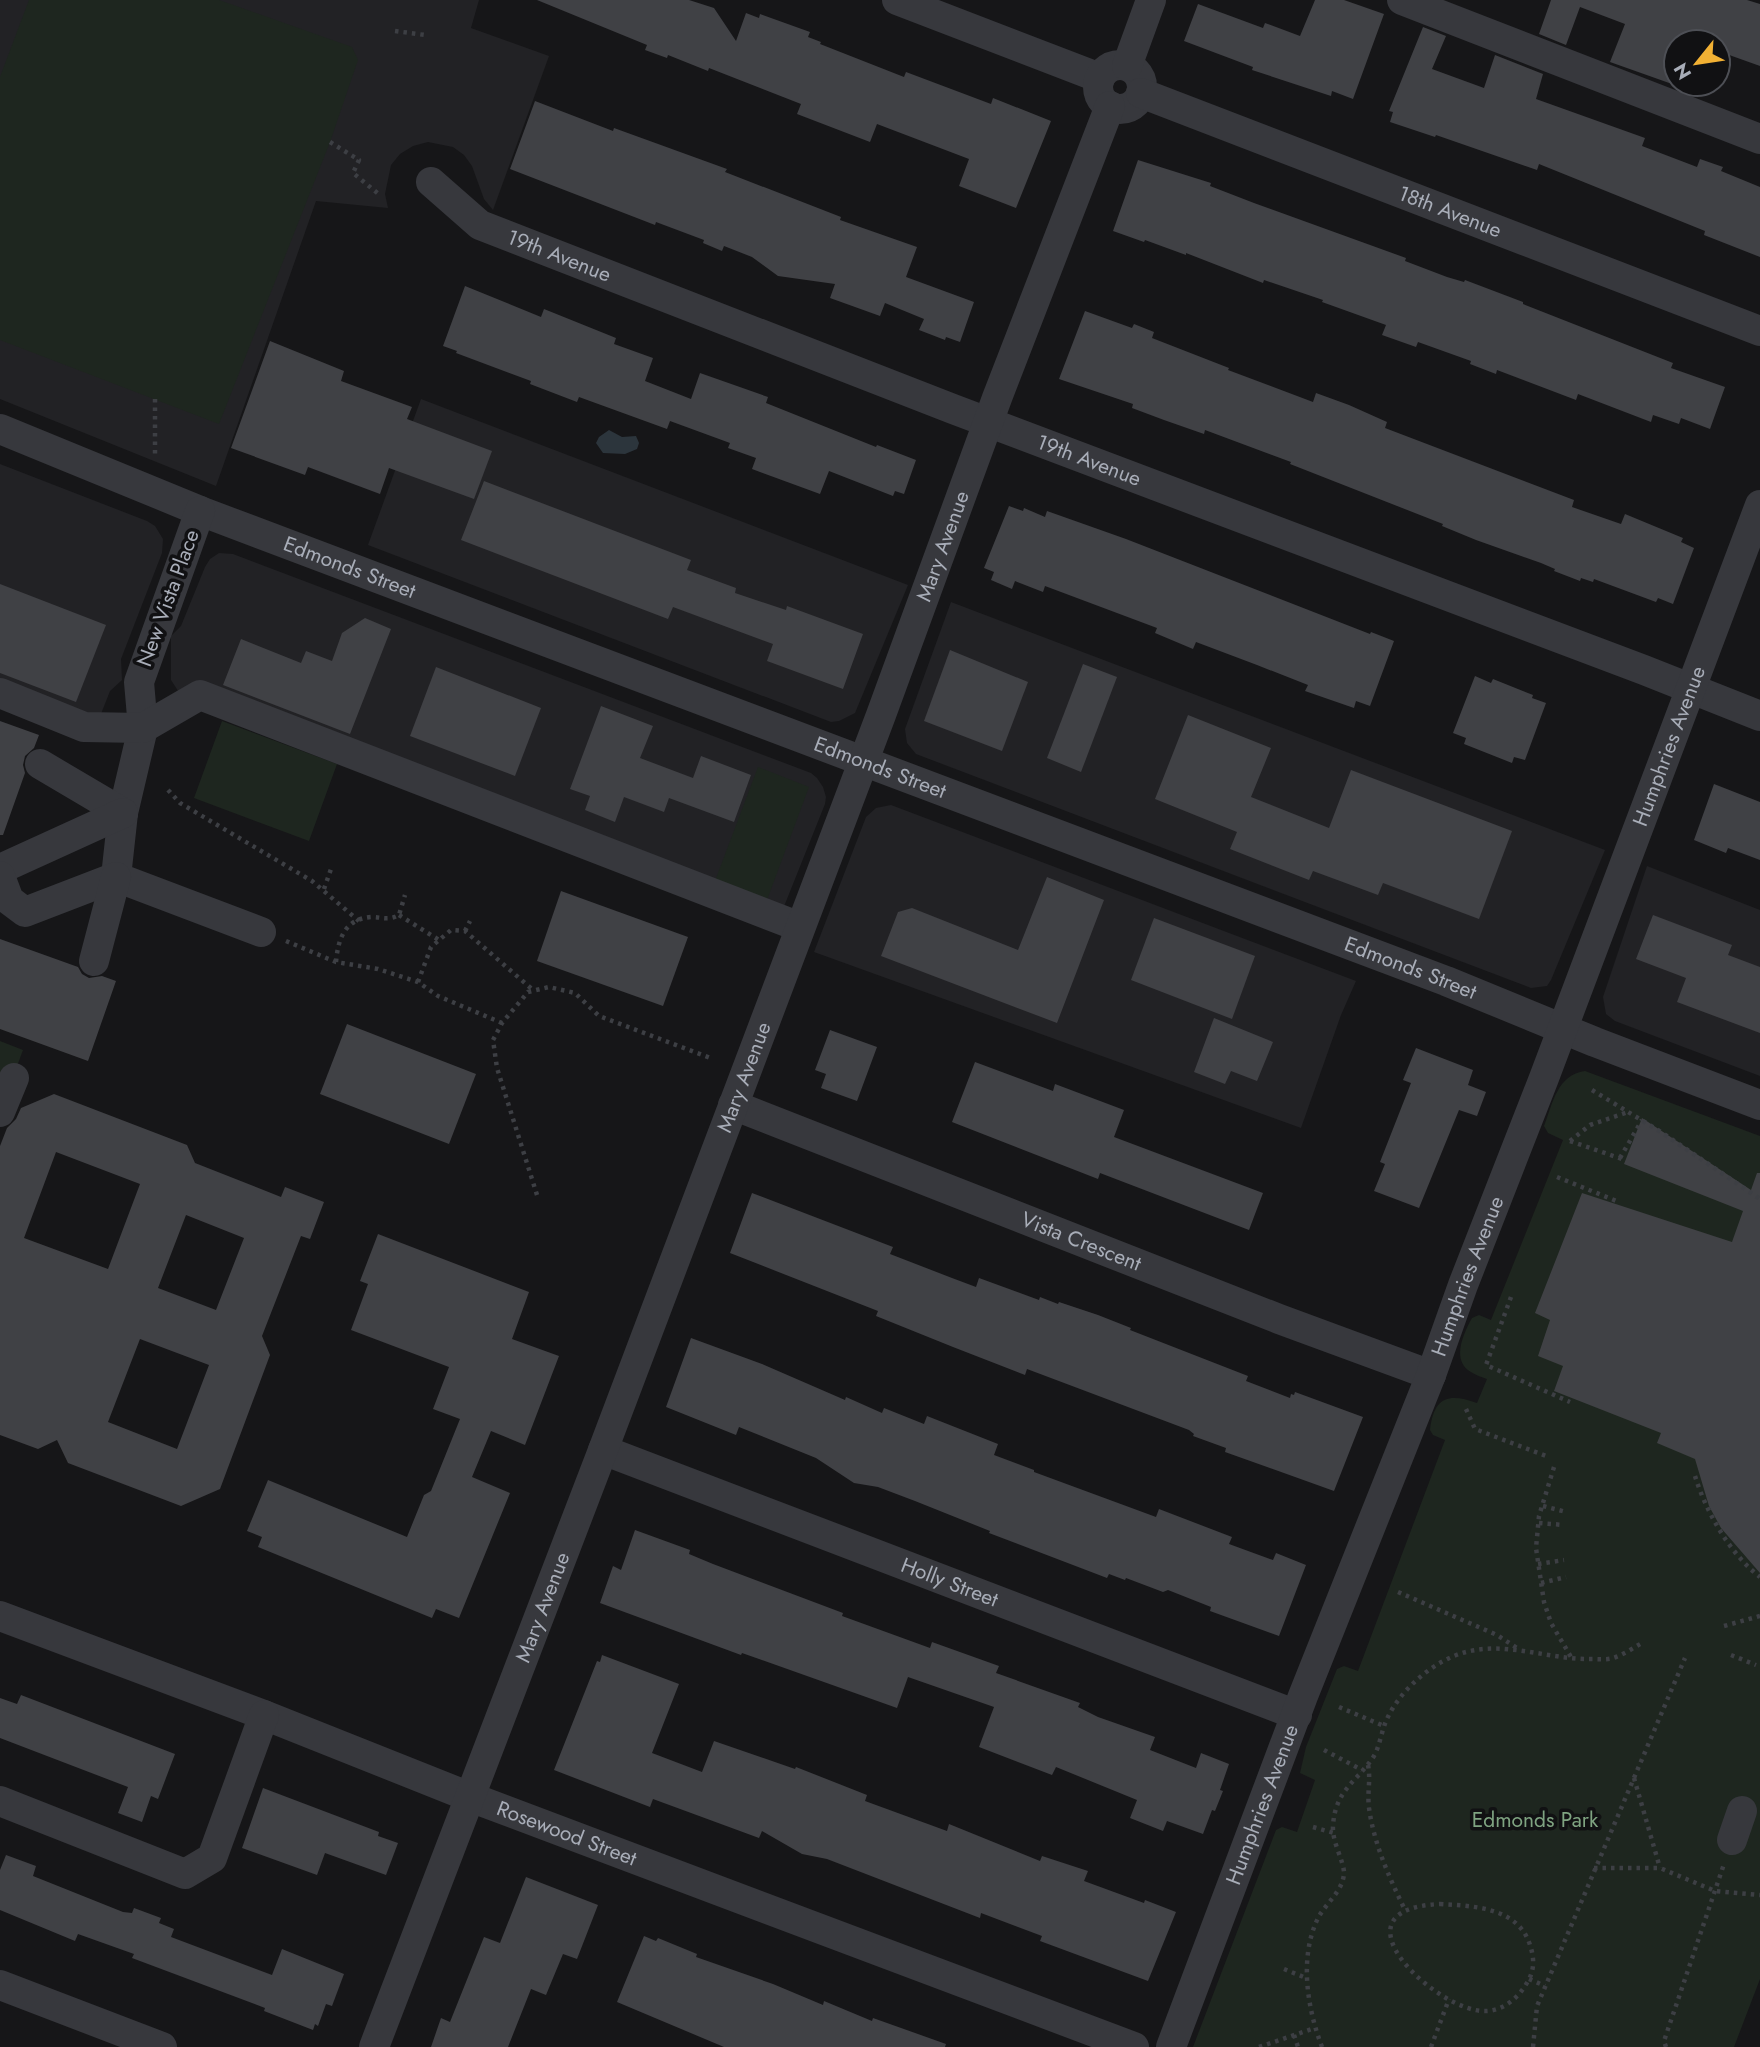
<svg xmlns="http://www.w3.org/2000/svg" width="1760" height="2047" font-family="Jost,sans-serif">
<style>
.built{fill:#222225}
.green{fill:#1e261f}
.water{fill:#2c353c}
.building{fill:#404145;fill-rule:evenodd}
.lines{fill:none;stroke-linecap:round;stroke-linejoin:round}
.path{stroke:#3d3f44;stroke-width:4.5;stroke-dasharray:3.5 5;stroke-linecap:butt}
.minor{stroke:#37383d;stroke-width:30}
.labels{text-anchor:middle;stroke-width:7;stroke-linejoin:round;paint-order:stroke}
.street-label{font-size:21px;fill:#a8adb8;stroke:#111113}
.park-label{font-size:21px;fill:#7fa381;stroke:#111113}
</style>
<rect width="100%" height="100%" fill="#161618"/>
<!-- built -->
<g class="built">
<path d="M0 0H479L471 28 549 56 493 210 484 199 472 166 464 155 453 147 428 142 413 146 400 154 391 165 385 194 388 208 316 201 216 486 0 399Z"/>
<path d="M421 399 908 585 855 713 839 721 831 722 368 545Z"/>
<path d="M0 464 147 521 155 526 163 539 162 553 121 659 122 680 110 691 99 719 0 693Z"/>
<path d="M219 553 233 554 811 773 817 778 823 787 826 797 825 804 779 919 186 703 171 680V636L181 626 205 567 210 559Z"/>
<path d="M951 602 1605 850 1551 980 1547 986 1531 988 916 754 907 743 905 729Z"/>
<path d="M891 805 1356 981 1341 1015 1301 1128 814 952 866 817 876 808Z"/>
<path d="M1647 866 1760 910V1076L1615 1021 1606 1014 1603 997Z"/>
</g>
<!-- green -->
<g class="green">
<path d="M29 0H219L352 47 358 60 330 142 219 424 0 340V77Z"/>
<path d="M222 721 337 764 309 841 194 798Z"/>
<path d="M758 767 809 787 767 900 715 881Z"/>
<path d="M0 1041 23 1050 0 1112Z"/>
<path d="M1585 1071 1760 1136V1979L1734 2047H1193L1276 1830 1282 1827 1297 1832 1315 1780 1300 1773 1306 1747 1337 1669 1344 1666 1358 1671 1445 1440 1433 1435 1430 1430C1434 1396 1449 1393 1477 1403L1487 1379C1482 1377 1475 1375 1471 1372 1451 1361 1463 1334 1472 1318L1479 1315 1491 1320 1563 1140 1548 1133 1544 1126C1553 1103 1557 1075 1585 1071Z"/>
</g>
<!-- water -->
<path class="water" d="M609 430 622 437 636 436 639 443 637 449 625 454 603 453 596 443 599 437Z"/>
<!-- building -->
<g class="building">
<path d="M537 0H689L714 8 736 41 746 13 759 18 760 14 810 32 808 37 821 42 820 44 904 77 906 72 991 104 993 98 1051 121 1016 208 959 186 969 159 877 124 870 142 797 114 801 104 709 68 708 71 668 55 667 58 645 50 647 45Z"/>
<path d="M1315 0H1344L1384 14 1353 99 1332 91 1331 96 1252 70 1253 67 1184 41 1198 4 1263 28 1265 23 1300 36Z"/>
<path d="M1551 0H1747L1760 4V66L1718 51V42H1676V72L1672 84 1610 62 1625 24 1580 7 1566 45 1539 34Z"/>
<path d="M1423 27 1446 36 1432 69 1484 88 1495 55 1543 74 1536 99 1645 138 1642 146 1697 167 1700 159 1723 167 1721 171 1760 187V257L1704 235 1705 231 1539 164 1537 170 1436 135 1435 137 1390 122 1393 112 1389 111Z"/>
<path d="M535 101 613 131 614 128 727 169 725 172 841 217 840 220 917 247 906 277 974 302 960 342 946 337 945 340 919 330 924 319 885 303 880 316 830 298 835 284 778 276 752 257 724 246 722 251 703 243 704 240 656 222 655 225 510 169Z"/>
<path d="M1138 160 1211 183 1210 186 1254 203 1406 258 1405 261 1447 277 1464 282 1465 280 1523 302V304L1673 363 1671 368 1725 387 1710 429 1681 418 1679 424 1653 415 1651 422 1578 394 1576 400 1497 370 1496 374 1470 364 1471 361 1418 342 1416 347 1382 335 1386 325 1322 302 1323 300 1264 280 1263 283 1186 253V255L1145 240 1144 242 1113 231Z"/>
<path d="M465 286 541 317 544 309 616 338 614 344 653 358 645 381 691 399 700 373 768 397 766 403 876 447 877 445 916 460 904 494 895 491 893 496 829 471 820 494 752 469 756 458 728 448 730 443 670 421 667 429 579 397 577 402 530 384 531 381 456 353 457 351 443 346Z"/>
<path d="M1085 311 1132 328 1134 324 1154 332 1152 338 1229 368 1228 370 1313 402 1316 393 1349 405 1387 422 1385 428 1574 500 1572 507 1621 524 1625 514 1683 538 1681 542 1694 548 1673 604 1658 598 1656 602 1594 579 1593 582 1581 578 1580 581 1554 571 1555 569 1541 563 1476 540 1442 526 1443 524 1290 464 1291 462 1205 430 1204 434 1164 420 1132 408 1133 404 1059 379Z"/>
<path d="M270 341 344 371 341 381 412 407 407 419 492 451 474 499 389 468 380 494 308 467 305 475 231 448Z"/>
<path d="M484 481 691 560 687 570 736 588 735 593 786 610 787 606 863 634 843 689 767 661 773 644 673 607 668 619 461 540Z"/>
<path d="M1009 506 1023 511 1024 508 1045 517 1047 511 1126 539 1370 634 1371 632 1394 641 1370 706 1356 701 1354 708 1328 699 1305 691 1308 685 1257 665 1196 642 1193 649 1155 633 1157 628 1045 586 1043 592 1015 581 1012 589 991 580 994 572 984 568Z"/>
<path d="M0 584 106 625 76 702 0 673Z"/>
<path d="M365 618 391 629 350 734 223 685 241 639 301 663 306 651 332 661 342 633Z"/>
<path d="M950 650 1028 682 1002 751 924 721Z"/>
<path d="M1083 664 1117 677 1081 772 1047 758Z"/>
<path d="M436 667 541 708 515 776 410 736Z"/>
<path d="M1475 676 1491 683 1493 679 1533 695 1532 698 1546 703 1525 760 1514 757 1512 763 1464 744 1466 738 1453 733Z"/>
<path d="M601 706 653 726 640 758 693 778 701 756 751 775 734 822 669 798 664 812 624 797 615 822 585 810 590 796 570 789Z"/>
<path d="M1188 715 1271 748 1251 797 1329 828 1351 770 1512 831 1479 919 1383 883 1378 895 1313 871 1309 880 1230 849 1237 832 1155 799Z"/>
<path d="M0 721 39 735 34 748 25 756 23 765 25 773 3 835H0Z"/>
<path d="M1714 784 1760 802V860L1728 848 1726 853 1694 840Z"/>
<path d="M1047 877 1104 900 1057 1023 881 956 898 912 912 908 1018 950Z"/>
<path d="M561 891 688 937 663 1006 537 961Z"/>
<path d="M1653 915 1732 945 1728 955 1760 967V1033L1677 1002 1686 978 1636 959Z"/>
<path d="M1154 918 1255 956 1232 1019 1131 980Z"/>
<path d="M0 939 78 967 82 974 89 978 102 976 116 981 88 1061 0 1029Z"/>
<path d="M1214 1018 1273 1042 1257 1081 1231 1071 1225 1084 1194 1072Z"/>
<path d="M347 1024 476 1074 449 1144 320 1094Z"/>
<path d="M830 1030 877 1047 857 1101 821 1088 826 1074 815 1070Z"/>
<path d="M1416 1048 1473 1070 1468 1085 1486 1092 1477 1116 1459 1110 1419 1208 1374 1191 1385 1164 1380 1162 1411 1083 1403 1080Z"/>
<path d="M975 1062 1053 1091 1055 1084 1124 1110 1114 1137 1263 1193 1249 1230 1100 1173 1098 1179 952 1122Z"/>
<path d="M54 1094 187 1145 195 1163 281 1197 285 1187 324 1202 310 1239 301 1236 262 1336 270 1355 220 1489 181 1506 68 1463 57 1440 38 1449 0 1435V1146L7 1128 16 1119 21 1108ZM56 1152 140 1184 108 1269 24 1238ZM186 1215 244 1238 216 1310 158 1288ZM140 1339 209 1365 177 1449 108 1422Z"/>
<path d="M1642 1118 1751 1190 1757 1173H1760V1573L1721 1528 1709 1506 1695 1459 1657 1443 1661 1433 1554 1391 1563 1366 1538 1356 1550 1320 1535 1313 1582 1193 1732 1242 1743 1211 1624 1164Z"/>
<path d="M752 1193 893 1247 890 1254 952 1278 976 1287 979 1278 1039 1300 1040 1297 1058 1304 1059 1302 1098 1315 1131 1328 1130 1330 1248 1376 1246 1381 1290 1398 1291 1394 1294 1395 1295 1392 1363 1417 1334 1491 1225 1452 1226 1448 1193 1436 1194 1434 1189 1430 1027 1369 1025 1375 953 1347 876 1316 878 1311 730 1253Z"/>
<path d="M378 1234 529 1292 512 1339 559 1356 525 1445 491 1431 472 1477 510 1493 459 1618 436 1609 432 1618 258 1547 262 1537 247 1531 268 1480 407 1537 424 1495 431 1491 460 1419 433 1409 449 1367 351 1330 368 1284 360 1281Z"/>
<path d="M691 1338 762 1364 845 1400 846 1397 882 1413 884 1408 924 1424 927 1416 998 1444 994 1455 1034 1470V1472L1156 1517 1159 1509 1232 1537 1229 1544 1273 1560 1276 1553 1306 1565 1279 1636 1210 1611 1211 1607 1168 1590 1163 1592 1126 1578 1125 1580 1109 1574 1107 1578 989 1533 990 1531 915 1501 878 1487 854 1483 816 1458 739 1427 736 1435 666 1407Z"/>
<path d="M635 1530 690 1550 689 1554 713 1564 843 1613 842 1616 930 1648 932 1642 999 1666 996 1673 1080 1703 1078 1707 1098 1717 1155 1737 1150 1750 1196 1768 1201 1753 1229 1764 1220 1790 1223 1791 1215 1811 1212 1810 1203 1834 1167 1821 1163 1831 1130 1818 1137 1800 1056 1767 1052 1775 979 1747 994 1707 908 1677 897 1708 742 1653 741 1655 600 1603 613 1566 621 1570Z"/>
<path d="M602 1655 679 1684 652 1753 702 1772 714 1741 795 1769 796 1767 867 1795 865 1801 947 1831 949 1824 1040 1861 1042 1856 1088 1871 1084 1881 1144 1903 1145 1900 1176 1912 1148 1981 1040 1941 1042 1936 981 1913 980 1918 827 1859 802 1854 762 1831 759 1838 653 1799 650 1807 554 1770 597 1661 600 1662Z"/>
<path d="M21 1695 175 1754 158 1799 151 1796 142 1822 118 1813 128 1787 0 1738V1698L17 1704Z"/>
<path d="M263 1788 379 1832 378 1836 398 1843 386 1875 325 1853 317 1875 242 1848Z"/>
<path d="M6 1855 36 1866 33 1876 123 1912 132 1913 134 1908 161 1918 159 1923 174 1929 171 1937 272 1975 282 1949 344 1974 332 2006 326 2004 318 2026 315 2024 313 2030 264 2011 265 2008 132 1958 134 1954 78 1934 75 1941 0 1910V1870Z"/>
<path d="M526 1877 598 1905 577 1959 563 1954 546 1995 531 1989 508 2047H431L441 2018 450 2022 484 1937 500 1943Z"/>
<path d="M644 1936 656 1941 658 1938 697 1954 696 1957 773 1984 823 2005 824 2001 872 2021 873 2018 946 2044 945 2047H724L617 2002Z"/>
</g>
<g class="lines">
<!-- path -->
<g class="path">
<path d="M395 31 425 35"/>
<path d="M330 142 359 160 353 173 381 196"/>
<path d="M155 399V454"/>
<path d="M168 790 180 803 312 881 359 921"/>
<path d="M324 889 332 866"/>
<path d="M399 915 439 940"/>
<path d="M465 931 470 921"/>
<path d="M286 941 336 962 378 969 418 982 438 996 502 1023"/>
<path d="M336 962C338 940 344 919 371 917 382 917 388 921 399 915L405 895"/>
<path d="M418 982 431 947 451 930 465 931 533 990"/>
<path d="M1592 1090 1661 1132 1760 1199"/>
<path d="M1570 1141 1590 1125 1628 1112"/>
<path d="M1570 1141 1625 1160"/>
<path d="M1620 1158 1642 1120"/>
<path d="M1557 1177 1619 1202"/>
<path d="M537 1195 497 1068 493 1040 502 1023 528 992 549 987 575 993 599 1016 713 1059"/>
<path d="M1511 1297 1486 1365 1570 1402"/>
<path d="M1466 1409 1475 1429 1549 1457"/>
<path d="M1554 1467 1539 1516 1536 1548 1544 1602 1551 1623 1571 1657"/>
<path d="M1695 1476C1706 1512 1730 1554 1760 1577"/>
<path d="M1543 1506 1566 1512"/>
<path d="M1539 1523 1564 1525"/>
<path d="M1538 1564 1564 1560"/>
<path d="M1541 1583 1566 1577"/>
<path d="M1398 1592 1497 1635 1517 1648"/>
<path d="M1724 1626 1760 1616"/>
<path d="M1731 1655 1756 1665"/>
<path d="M1339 1707 1384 1726"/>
<path d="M1324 1750 1362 1770"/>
<path d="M1368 1765C1371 1780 1367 1792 1369 1808 1374 1844 1389 1877 1405 1910"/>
<path d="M1634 1778 1660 1868"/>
<path d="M1313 1827 1334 1833"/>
<path d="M1594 1868H1660L1715 1891 1760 1895"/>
<path d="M1440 1904C1473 1906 1518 1907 1530 1945 1534 1957 1535 1969 1528 1981 1520 1996 1505 2010 1487 2011 1441 2015 1324 1909 1440 1904Z"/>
<path d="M1284 1969 1306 1978"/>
<path d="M1529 1979 1545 1986"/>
<path d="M1294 2035 1298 2047"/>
<path d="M1259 2047 1315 2028"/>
<path d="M1322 2047C1307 2008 1299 1957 1318 1918 1326 1903 1344 1890 1344 1872 1343 1859 1332 1842 1333 1826 1335 1791 1355 1783 1372 1759 1380 1748 1381 1731 1387 1719 1400 1690 1434 1660 1466 1652 1507 1641 1550 1660 1592 1659 1599 1659 1607 1660 1613 1658 1623 1655 1633 1648 1642 1643"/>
<path d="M1431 2047 1449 1999"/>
<path d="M1533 2047 1537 2006 1685 1658"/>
<path d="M1666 2047 1664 2041 1724 1864"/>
</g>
<!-- minor -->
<g class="minor">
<path d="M897 0 1100 78"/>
<path d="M1402 0 1760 139"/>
<circle cx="1120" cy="87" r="22"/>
<path d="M1127 66 1151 0"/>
<path id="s1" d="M1141 93 1760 331"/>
<path id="s2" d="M431 182 480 225 953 409 1644 670 1760 716"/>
<path id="s3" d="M0 429 200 511 1446 981 1595 1042 1760 1105"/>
<path d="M200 511 139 682 143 728 123 813 116 877 261 932"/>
<path d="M0 693 84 727 143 728 200 695 800 927"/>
<path d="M40 764 123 813"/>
<path d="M0 869 123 813"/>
<path d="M0 876 9 900 25 912 116 877"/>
<path d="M94 961 116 877"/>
<path id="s4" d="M733 1105 1279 1319 1431 1375"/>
<path d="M0 1112 14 1078"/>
<path id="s5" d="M603 1450 1297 1715"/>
<path id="s6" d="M0 1616 264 1715 470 1797 1134 2047"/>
<path d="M0 1801 185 1874 212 1858 264 1715"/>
<path d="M1732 1840 1742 1811"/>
<path d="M0 1985 162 2047"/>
<path id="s7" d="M374 2047 603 1450 881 715 997 398 1110 106"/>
<path id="s8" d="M1171 2047 1303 1696 1431 1375 1463 1285 1544 1078 1760 505"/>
</g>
</g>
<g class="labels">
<!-- street labels -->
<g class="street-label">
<text dy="7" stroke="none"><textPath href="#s1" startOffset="331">18th Avenue</textPath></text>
<text dy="7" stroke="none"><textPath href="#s2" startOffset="150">19th Avenue</textPath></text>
<text dy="7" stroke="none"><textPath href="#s2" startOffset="718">19th Avenue</textPath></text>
<text dy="7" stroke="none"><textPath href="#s7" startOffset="1605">Mary Avenue</textPath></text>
<text dy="7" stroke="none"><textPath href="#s3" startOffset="376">Edmonds Street</textPath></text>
<text transform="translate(168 598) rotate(-70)" y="7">New Vista Place</text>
<text dy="7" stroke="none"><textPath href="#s8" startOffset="1393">Humphries Avenue</textPath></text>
<text dy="7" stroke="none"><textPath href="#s3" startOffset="943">Edmonds Street</textPath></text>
<text dy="7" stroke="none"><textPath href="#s3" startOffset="1510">Edmonds Street</textPath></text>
<text dy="7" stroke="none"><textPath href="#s7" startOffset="1038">Mary Avenue</textPath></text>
<text dy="7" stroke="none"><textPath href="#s4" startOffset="374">Vista Crescent</textPath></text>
<text dy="7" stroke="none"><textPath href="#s8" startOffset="826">Humphries Avenue</textPath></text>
<text dy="7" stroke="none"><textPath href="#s5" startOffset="371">Holly Street</textPath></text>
<text dy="7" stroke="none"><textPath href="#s7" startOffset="471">Mary Avenue</textPath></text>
<text dy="7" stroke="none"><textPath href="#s8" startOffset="259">Humphries Avenue</textPath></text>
<text dy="7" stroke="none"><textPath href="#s6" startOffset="607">Rosewood Street</textPath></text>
</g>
<!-- park labels -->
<g class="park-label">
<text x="1535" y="1827">Edmonds Park</text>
</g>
</g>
<!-- north arrow -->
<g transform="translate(1697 63) rotate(240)"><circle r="33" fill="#111113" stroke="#4d4f55" stroke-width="2"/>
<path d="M0-5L12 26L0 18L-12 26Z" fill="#f2b134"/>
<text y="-10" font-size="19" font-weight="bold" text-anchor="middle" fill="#a8adb8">N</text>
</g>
</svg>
